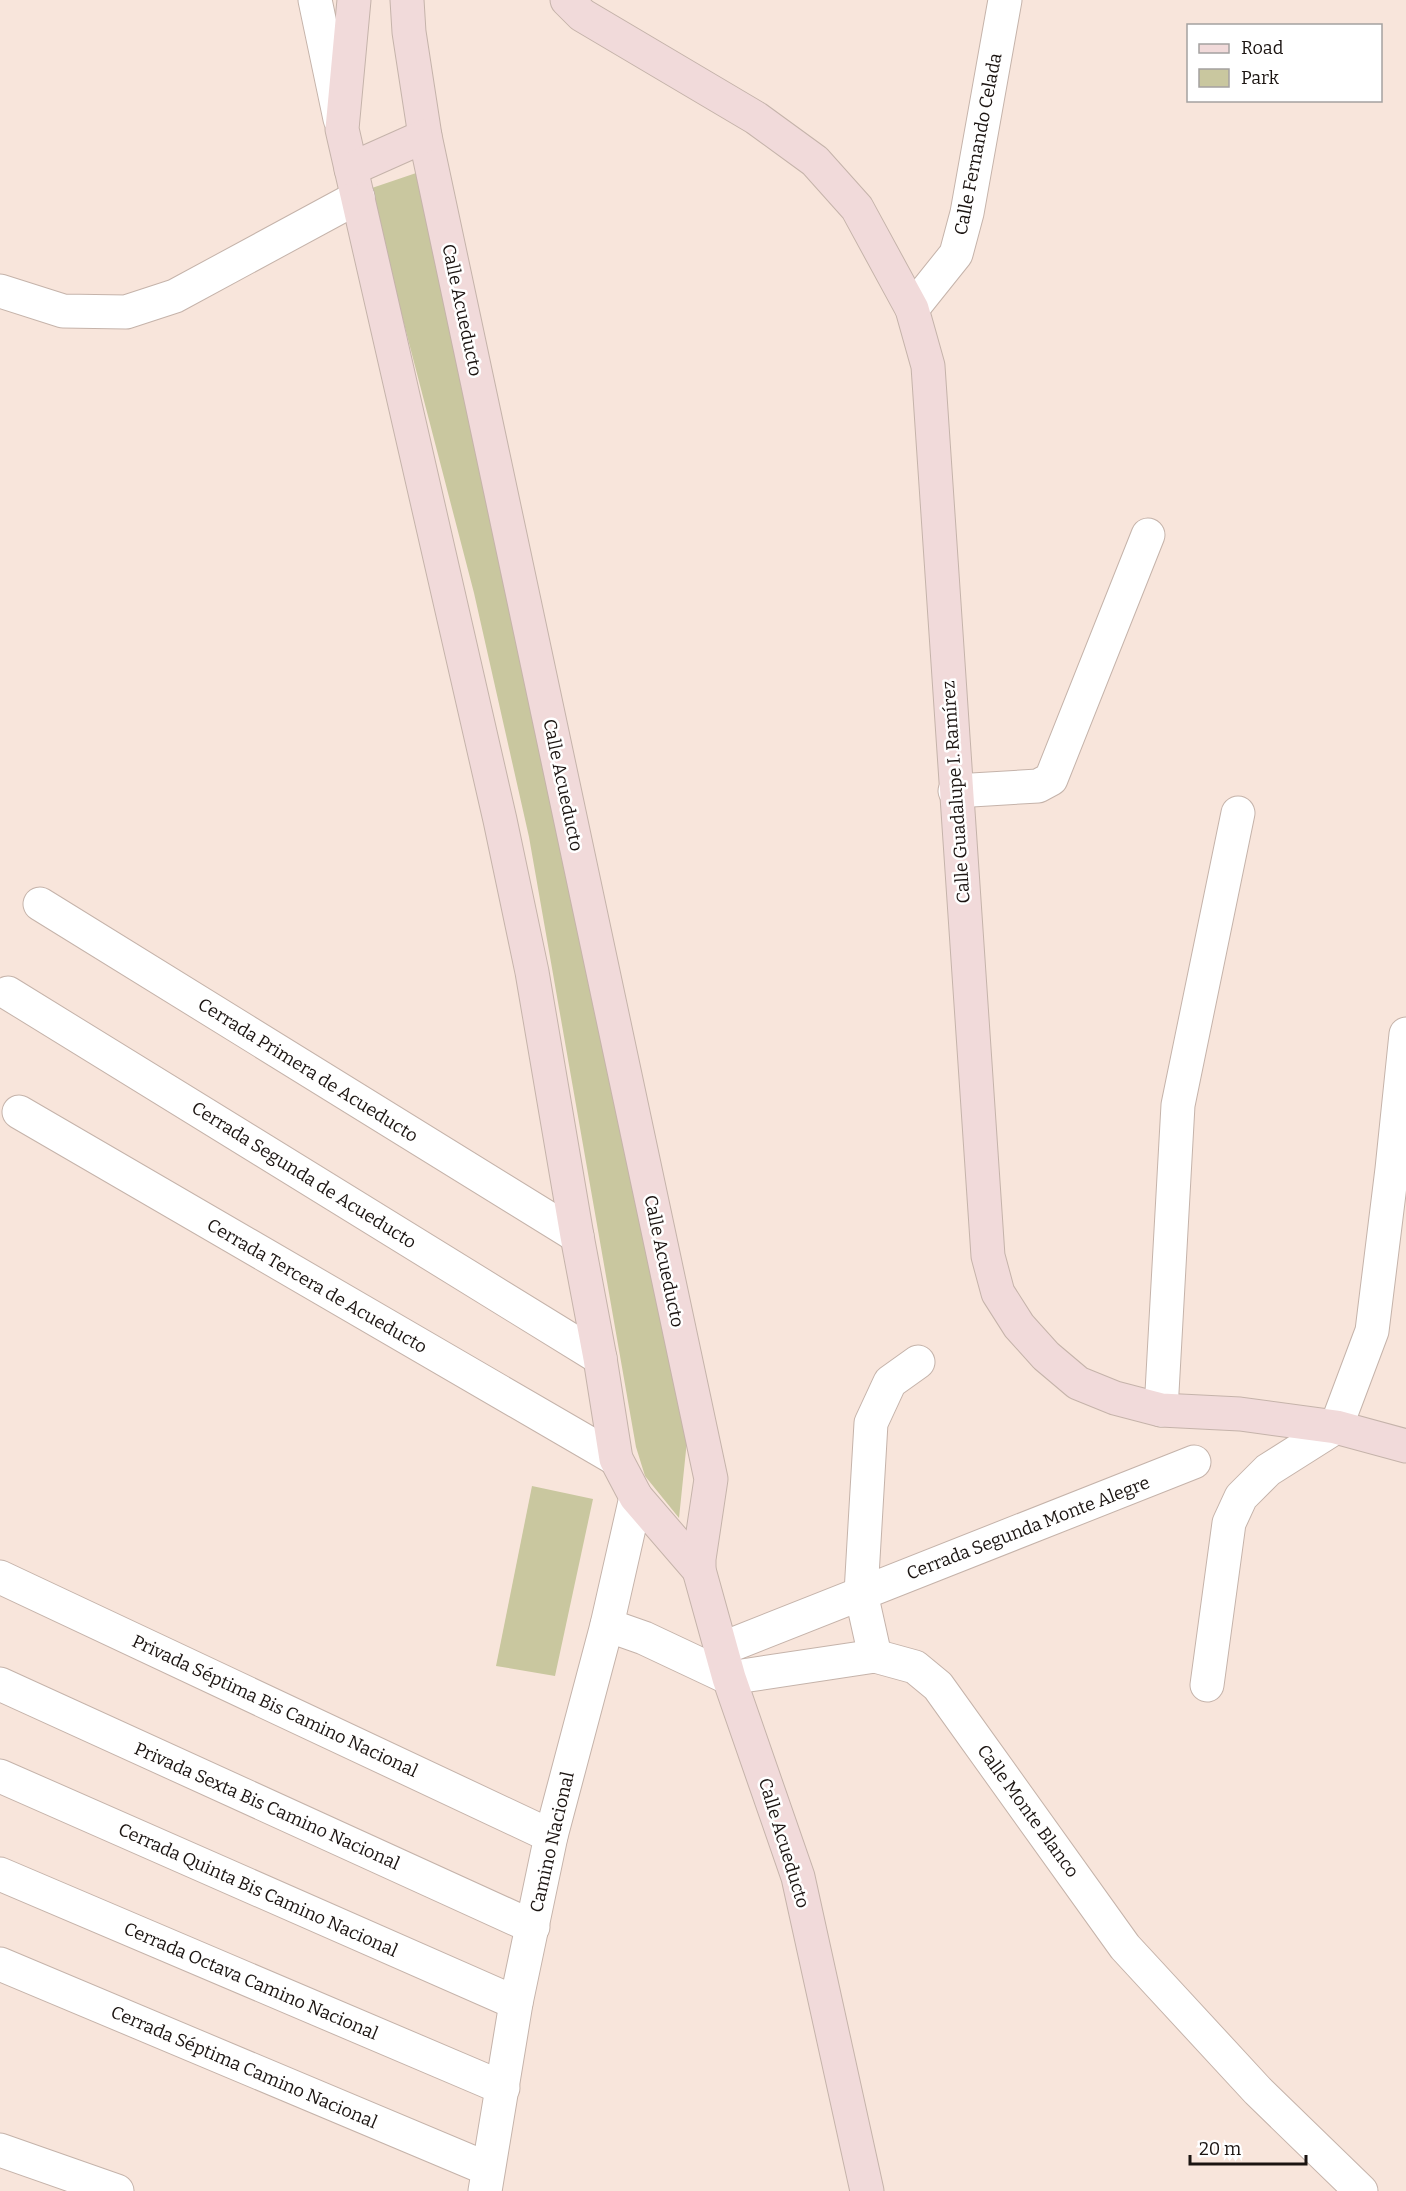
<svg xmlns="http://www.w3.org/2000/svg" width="1406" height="2191" font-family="Bitter,serif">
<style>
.green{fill:#c9c79f}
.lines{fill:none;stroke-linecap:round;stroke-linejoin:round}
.street-casing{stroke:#c5b3aa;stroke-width:35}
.secondary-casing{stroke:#c5b3aa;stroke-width:35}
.street{stroke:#fff;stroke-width:33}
.secondary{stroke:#f1dada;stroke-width:33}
.labels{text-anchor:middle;stroke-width:5;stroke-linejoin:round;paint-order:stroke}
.street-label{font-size:18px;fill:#1b1411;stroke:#fff}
</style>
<rect width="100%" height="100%" fill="#f8e5db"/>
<!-- green -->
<g class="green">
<path d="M425 170 688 1431 679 1518 645 1476 636 1447 529 837 474 593 369 189Z"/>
<path d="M532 1486 593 1499 555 1676 496 1666Z"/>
</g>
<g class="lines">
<defs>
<g id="street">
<path d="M315 0 340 119"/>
<path d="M0 291 63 311 126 312 175 296 358 197"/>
<path d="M912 309 956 254 967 213 1005 0"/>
<path d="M955 791 1038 786 1051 779 1148 535"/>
<path d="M40 904 577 1236"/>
<path d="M8 993 600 1358"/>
<path d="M19 1112 616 1459"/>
<path d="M1161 1410 1178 1105 1238 813"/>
<path d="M0 1577 551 1836"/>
<path d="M607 1625 644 1638 729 1678 875 1656 915 1667 938 1686 1125 1947 1258 2091 1361 2191"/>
<path d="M721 1649 1194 1462"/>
<path d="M875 1656 861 1593 871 1423 890 1382 918 1362"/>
<path d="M0 1684 533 1927"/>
<path d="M1207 1685 1229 1523 1241 1497 1268 1470 1336 1427 1372 1331 1392 1169 1406 1034"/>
<path d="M0 1776 516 2003"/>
<path d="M0 1874 503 2088"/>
<path d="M0 1964 488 2169"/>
<path d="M0 2150 117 2191"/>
<path d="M485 2191 516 2003 551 1836 607 1625 636 1497"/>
</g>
<g id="secondary">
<path d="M354 0 342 129 500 820 532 972 577 1236 600 1358 616 1459 636 1497 699 1570"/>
<path d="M407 0 409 32 425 136 711 1479 699 1559V1570L729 1678 798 1877 867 2191"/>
<path d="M567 0 582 15 756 118 815 161 857 208 912 309 928 366 988 1256 998 1293 1019 1326 1046 1356 1078 1383 1115 1398 1161 1410 1240 1414 1336 1427 1406 1446"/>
<path d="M351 169 425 136"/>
</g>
</defs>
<!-- street casing -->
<use href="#street" class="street-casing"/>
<!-- secondary casing -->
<use href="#secondary" class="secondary-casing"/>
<!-- street -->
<use href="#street" class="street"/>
<!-- secondary -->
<use href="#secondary" class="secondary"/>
</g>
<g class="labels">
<!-- street labels -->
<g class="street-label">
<text transform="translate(978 144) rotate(-79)" y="6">Calle Fernando Celada</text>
<text transform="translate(462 310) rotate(78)" y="6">Calle Acueducto</text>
<text transform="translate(563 785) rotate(78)" y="6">Calle Acueducto</text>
<text transform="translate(956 792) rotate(-94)" y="6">Calle Guadalupe I. Ramírez</text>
<text transform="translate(308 1070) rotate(32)" y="6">Cerrada Primera de Acueducto</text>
<text transform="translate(304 1175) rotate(32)" y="6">Cerrada Segunda de Acueducto</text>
<text transform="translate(664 1261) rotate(78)" y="6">Calle Acueducto</text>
<text transform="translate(317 1286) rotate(30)" y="6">Cerrada Tercera de Acueducto</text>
<text transform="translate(1028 1528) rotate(-21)" y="6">Cerrada Segunda Monte Alegre</text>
<text transform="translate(275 1706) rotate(25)" y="6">Privada Séptima Bis Camino Nacional</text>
<text transform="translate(267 1806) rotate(24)" y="6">Privada Sexta Bis Camino Nacional</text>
<text transform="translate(1028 1811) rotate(54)" y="6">Calle Monte Blanco</text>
<text transform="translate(552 1842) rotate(-77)" y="6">Camino Nacional</text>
<text transform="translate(784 1843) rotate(73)" y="6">Calle Acueducto</text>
<text transform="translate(258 1890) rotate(24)" y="6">Cerrada Quinta Bis Camino Nacional</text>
<text transform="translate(251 1981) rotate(23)" y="6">Cerrada Octava Camino Nacional</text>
<text transform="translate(244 2067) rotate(23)" y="6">Cerrada Séptima Camino Nacional</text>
</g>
</g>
<!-- legend -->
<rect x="1187" y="24" width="195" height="78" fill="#ffffff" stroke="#a4a1a0" stroke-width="1.5"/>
<rect x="1199" y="44" width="30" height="9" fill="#f1dada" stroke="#a4a1a0" stroke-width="1.5"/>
<text x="1241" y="54" font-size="18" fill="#1b1411">Road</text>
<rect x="1199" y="69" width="30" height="18" fill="#c9c79f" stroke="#a4a1a0" stroke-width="1.5"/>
<text x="1241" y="84" font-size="18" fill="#1b1411">Park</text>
<!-- scale -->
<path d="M1190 2155v9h116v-9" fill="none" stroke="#1b1411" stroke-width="3"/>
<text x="1199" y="2155" font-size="18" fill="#1b1411" stroke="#ffffff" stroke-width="4.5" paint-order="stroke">20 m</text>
</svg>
